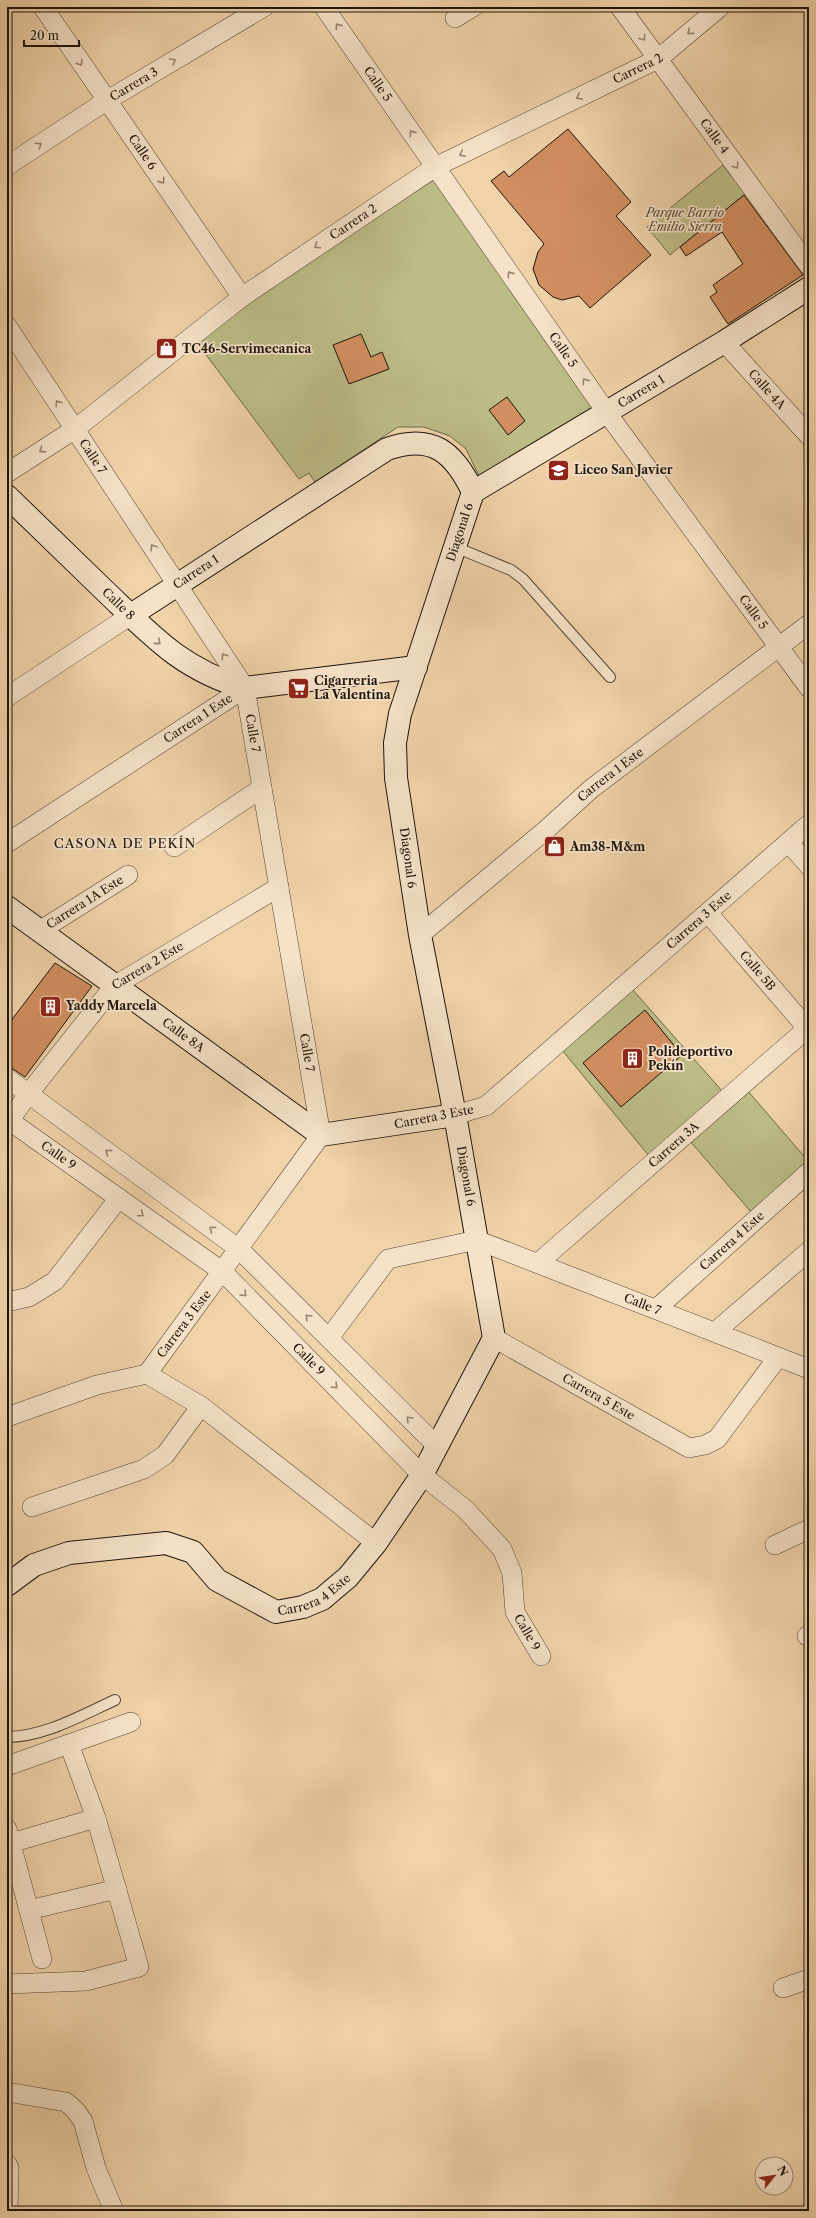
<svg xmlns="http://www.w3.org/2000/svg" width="816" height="2218" font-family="'Libre Caslon Text',serif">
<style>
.green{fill:#bcbc87;stroke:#6c684a}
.building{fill:#d28f61;stroke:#1c140c}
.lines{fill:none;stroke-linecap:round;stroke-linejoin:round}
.lane-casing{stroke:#514434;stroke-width:12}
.street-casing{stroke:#514434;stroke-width:20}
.secondary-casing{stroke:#1c140c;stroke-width:24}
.lane{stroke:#f6e2c8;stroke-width:10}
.street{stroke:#f6e2c8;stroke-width:19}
.secondary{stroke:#f6e2c8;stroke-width:22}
.oneway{stroke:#948573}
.labels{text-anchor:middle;stroke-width:3.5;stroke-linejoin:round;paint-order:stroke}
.street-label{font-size:12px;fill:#1c140c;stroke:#f6e2c8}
.park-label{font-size:12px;font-style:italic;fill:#544f37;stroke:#f6e2c8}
.poi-label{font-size:12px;font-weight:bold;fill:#1c140c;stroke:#f6e2c8;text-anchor:start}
.neighbourhood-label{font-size:13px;letter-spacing:1px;fill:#1c140c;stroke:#f6e2c8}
</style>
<rect width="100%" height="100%" fill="#f1d3aa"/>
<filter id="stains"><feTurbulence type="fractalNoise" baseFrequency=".005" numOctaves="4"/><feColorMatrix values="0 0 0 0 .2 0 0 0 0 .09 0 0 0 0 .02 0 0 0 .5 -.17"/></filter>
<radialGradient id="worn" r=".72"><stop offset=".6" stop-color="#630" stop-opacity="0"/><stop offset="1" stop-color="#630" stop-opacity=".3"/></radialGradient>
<!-- green -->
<g class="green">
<path d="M723 165 745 194 670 255 647 227Z"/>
<path d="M435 179 596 411 479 476 466 449 450 436 424 427H398L315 482 309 473 299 479 198 344 247 303Z"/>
<path d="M632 989 723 1092 649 1156 562 1050Z"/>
<path d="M747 1090 809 1162 752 1213 689 1140Z"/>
</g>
<!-- building -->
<g class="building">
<path d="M568 129 631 202 616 216 651 255 590 308 579 296 562 300 553 297 539 285 533 269 538 252 544 244 491 181 504 171 509 177Z"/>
<path d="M744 195 803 275 728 324 710 297 717 292 713 285 743 264 722 232 686 256 680 247Z"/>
<path d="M361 334 371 357 382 352 389 369 349 384 333 345Z"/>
<path d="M507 397 525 421 508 435 489 410Z"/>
<path d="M55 963 92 986 25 1077 7 1065V1026Z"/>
<path d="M645 1010 682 1055 621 1107 583 1063Z"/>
</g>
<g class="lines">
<defs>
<g id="lane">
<path d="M455 547 511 570 523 579 610 677"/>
<path d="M7 1737C44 1737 82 1715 115 1700"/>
</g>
<g id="street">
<path id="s1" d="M43 7 242 297"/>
<path id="s2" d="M324 7 607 413 809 688"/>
<path id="s3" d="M620 7 809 266"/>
<path d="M455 18 473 7"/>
<path id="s4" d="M7 166 106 101 264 7"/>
<path id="s5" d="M7 326 245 688 321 1135 147 1374"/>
<path id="s6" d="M724 342 809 436"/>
<path id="s7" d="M7 473 75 429 242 297 435 167 658 59 720 7"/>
<path d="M7 697 131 615"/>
<path id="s8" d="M7 843 245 688"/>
<path d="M789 843 809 866"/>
<path d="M174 847 262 788"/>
<path id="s9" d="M708 913 807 1028"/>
<path id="s10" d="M41 930 128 875"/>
<path id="s11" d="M420 935 547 829 591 789 809 624"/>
<path d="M7 1078 239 1249 437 1446"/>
<path id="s12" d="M455 1115 486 1106 809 824"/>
<path id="s13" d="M7 1119 223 1272 422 1475 465 1509 502 1549 512 1573 515 1612 541 1656"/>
<path id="s14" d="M7 1124 29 1093 114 986 279 887"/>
<path id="s15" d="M538 1263 809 1027"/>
<path d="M7 1302 29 1297 55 1281 119 1198"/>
<path id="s16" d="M656 1309 809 1172"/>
<path d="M715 1332 809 1251"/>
<path id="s17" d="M329 1338 388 1259 477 1240 809 1369"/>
<path id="s18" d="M494 1338 689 1448 705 1445 717 1439 778 1357"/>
<path d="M7 1417 97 1385 147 1374 201 1406 376 1543"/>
<path d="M32 1507 144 1469 165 1455 201 1406"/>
<path d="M775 1545 809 1529"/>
<path d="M807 1636 809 1635"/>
<path d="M7 1766 131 1722"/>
<path d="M7 1829 42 1959"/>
<path d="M11 1843 96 1818"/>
<path d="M29 1910 117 1889"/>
<path d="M7 1984 86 1981 139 1967 96 1818 69 1744"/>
<path d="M783 1988 809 1979"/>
<path d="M7 2092 66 2102 75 2110 83 2121 96 2168 114 2211"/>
<path d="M7 2164 9 2168 8 2211"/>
</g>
<g id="secondary">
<path id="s19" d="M473 492 724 342 809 288"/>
<path id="s20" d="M7 496C39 527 71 558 103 589 150 634 180 669 245 688L416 667"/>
<path id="s21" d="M7 907 321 1135 455 1115"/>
<path id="s22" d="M7 1585 34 1565 69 1553 166 1543 193 1552 217 1580 276 1612 303 1607 322 1599 348 1577 376 1543 422 1475 494 1338 455 1115 420 935 396 778 395 743 400 714 473 492C454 452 432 433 387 449L131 615"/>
</g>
</defs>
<!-- lane casing -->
<use href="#lane" class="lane-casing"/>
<!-- street casing -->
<use href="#street" class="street-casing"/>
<!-- secondary casing -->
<use href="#secondary" class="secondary-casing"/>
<!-- lane -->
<use href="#lane" class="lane"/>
<!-- street -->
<use href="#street" class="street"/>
<!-- secondary -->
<use href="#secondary" class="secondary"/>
</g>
<!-- one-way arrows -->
<defs><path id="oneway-chevron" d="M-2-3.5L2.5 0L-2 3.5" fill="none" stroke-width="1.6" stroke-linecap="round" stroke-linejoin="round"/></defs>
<g class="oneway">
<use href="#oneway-chevron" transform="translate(338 26) rotate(-125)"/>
<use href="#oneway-chevron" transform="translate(690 32) rotate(140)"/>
<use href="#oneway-chevron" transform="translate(643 38) rotate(54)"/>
<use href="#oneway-chevron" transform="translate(173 61) rotate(-31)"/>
<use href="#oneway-chevron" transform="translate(80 63) rotate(56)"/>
<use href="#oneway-chevron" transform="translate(579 97) rotate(154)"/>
<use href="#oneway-chevron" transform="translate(412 133) rotate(-125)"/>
<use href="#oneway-chevron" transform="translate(39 145) rotate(-34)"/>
<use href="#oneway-chevron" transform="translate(462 154) rotate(154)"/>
<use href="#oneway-chevron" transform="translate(736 166) rotate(54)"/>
<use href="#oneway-chevron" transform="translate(162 181) rotate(55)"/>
<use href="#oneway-chevron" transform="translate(317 246) rotate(146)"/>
<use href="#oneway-chevron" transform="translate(510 274) rotate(-125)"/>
<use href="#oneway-chevron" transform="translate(585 381) rotate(-125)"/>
<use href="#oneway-chevron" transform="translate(58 403) rotate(-123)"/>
<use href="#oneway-chevron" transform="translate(42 450) rotate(147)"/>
<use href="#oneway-chevron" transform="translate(153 547) rotate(-123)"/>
<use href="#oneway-chevron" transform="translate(158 642) rotate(41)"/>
<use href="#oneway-chevron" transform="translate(224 656) rotate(-123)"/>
<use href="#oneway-chevron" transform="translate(108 1152) rotate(-144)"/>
<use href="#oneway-chevron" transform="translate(141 1214) rotate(35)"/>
<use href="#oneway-chevron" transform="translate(212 1229) rotate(-144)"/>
<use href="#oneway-chevron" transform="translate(244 1294) rotate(46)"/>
<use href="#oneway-chevron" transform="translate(308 1317) rotate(-135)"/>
<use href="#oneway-chevron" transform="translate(335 1386) rotate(46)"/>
<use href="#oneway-chevron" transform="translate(409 1419) rotate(-135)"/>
</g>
<!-- icons -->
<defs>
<symbol id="shop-square" viewBox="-11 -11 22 22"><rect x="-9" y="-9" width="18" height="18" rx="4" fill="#8f2418" stroke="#f6e2c8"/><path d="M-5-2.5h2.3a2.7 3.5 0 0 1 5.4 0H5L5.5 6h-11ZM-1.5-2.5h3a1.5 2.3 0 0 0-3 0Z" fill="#fff"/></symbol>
<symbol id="school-square" viewBox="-11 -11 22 22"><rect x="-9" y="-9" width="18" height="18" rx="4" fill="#8f2418" stroke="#f6e2c8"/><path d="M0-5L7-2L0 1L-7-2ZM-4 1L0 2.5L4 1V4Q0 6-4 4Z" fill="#fff"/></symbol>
<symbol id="supermarket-square" viewBox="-11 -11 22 22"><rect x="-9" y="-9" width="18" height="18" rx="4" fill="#8f2418" stroke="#f6e2c8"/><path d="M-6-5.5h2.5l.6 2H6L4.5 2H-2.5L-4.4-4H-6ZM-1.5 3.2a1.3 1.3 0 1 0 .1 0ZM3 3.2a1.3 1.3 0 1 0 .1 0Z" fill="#fff"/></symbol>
<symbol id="building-square" viewBox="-11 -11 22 22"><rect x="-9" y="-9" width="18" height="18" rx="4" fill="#8f2418" stroke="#f6e2c8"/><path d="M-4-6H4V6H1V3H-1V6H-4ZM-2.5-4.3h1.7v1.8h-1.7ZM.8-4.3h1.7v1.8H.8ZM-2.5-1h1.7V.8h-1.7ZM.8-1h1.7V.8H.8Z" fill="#fff"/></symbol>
</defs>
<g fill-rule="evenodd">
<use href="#shop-square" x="154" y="336" width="25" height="25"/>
<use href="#school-square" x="546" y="458" width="25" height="25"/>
<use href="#supermarket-square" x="286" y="676" width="25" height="25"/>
<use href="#shop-square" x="542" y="834" width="25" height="25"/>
<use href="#building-square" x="38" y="994" width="25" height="25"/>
<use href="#building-square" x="620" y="1046" width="25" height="25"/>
</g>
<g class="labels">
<!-- street labels -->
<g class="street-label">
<text dy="4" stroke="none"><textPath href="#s7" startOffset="752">Carrera 2</textPath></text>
<text dy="4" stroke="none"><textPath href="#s4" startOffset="151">Carrera 3</textPath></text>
<text dy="4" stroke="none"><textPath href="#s2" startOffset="94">Calle 5</textPath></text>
<text dy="4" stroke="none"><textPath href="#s3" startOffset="160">Calle 4</textPath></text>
<text dy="4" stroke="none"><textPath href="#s1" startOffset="176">Calle 6</textPath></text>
<text dy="4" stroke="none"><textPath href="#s7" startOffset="428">Carrera 2</textPath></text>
<text dy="4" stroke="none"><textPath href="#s2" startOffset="418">Calle 5</textPath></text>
<text dy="4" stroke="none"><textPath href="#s6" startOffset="64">Calle 4A</textPath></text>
<text dy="4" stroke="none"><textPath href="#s19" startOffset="196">Carrera 1</textPath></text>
<text dy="4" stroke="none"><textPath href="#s5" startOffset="156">Calle 7</textPath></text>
<text dy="4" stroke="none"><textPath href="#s22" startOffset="1488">Diagonal 6</textPath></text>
<text transform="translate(196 572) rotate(-33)" y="4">Carrera 1</text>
<text dy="4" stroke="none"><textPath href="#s20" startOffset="155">Calle 8</textPath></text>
<text dy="4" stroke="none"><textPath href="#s2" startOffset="742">Calle 5</textPath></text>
<text dy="4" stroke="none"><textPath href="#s8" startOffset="228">Carrera 1 Este</textPath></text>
<text dy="4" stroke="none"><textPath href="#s5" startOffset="479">Calle 7</textPath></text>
<text dy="4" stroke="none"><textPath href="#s11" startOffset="249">Carrera 1 Este</textPath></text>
<text transform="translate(408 858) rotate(82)" y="4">Diagonal 6</text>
<text dy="4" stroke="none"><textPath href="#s10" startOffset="52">Carrera 1A Este</textPath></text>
<text dy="4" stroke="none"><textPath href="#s12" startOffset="315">Carrera 3 Este</textPath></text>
<text dy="4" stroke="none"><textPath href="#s14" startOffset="214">Carrera 2 Este</textPath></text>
<text dy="4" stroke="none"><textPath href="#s9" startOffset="76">Calle 5B</textPath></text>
<text dy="4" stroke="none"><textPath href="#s21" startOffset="218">Calle 8A</textPath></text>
<text dy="4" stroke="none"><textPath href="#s5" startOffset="803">Calle 7</textPath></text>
<text transform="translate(434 1117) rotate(-11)" y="4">Carrera 3 Este</text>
<text dy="4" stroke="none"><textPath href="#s15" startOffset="180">Carrera 3A</textPath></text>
<text dy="4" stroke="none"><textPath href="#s13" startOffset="63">Calle 9</textPath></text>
<text transform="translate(466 1176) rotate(80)" y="4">Diagonal 6</text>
<text dy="4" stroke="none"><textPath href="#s16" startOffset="102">Carrera 4 Este</textPath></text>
<text dy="4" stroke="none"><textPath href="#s17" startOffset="367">Calle 7</textPath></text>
<text transform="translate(184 1324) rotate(-53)" y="4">Carrera 3 Este</text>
<text dy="4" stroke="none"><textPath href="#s13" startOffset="387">Calle 9</textPath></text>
<text dy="4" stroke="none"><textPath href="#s18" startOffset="120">Carrera 5 Este</textPath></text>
<text dy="4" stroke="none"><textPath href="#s22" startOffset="343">Carrera 4 Este</textPath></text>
<text dy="4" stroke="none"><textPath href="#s13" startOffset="747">Calle 9</textPath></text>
</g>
<!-- park labels -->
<g class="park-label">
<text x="685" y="217">Parque Barrio<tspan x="685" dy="14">Emilio Sierra</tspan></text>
</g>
<!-- poi labels -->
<g class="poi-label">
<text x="182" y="353">TC46-Servimecanica</text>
<text x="574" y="474">Liceo San Javier</text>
<text x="314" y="685">Cigarreria<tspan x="314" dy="14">La Valentina</tspan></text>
<text x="570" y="851">Am38-M&amp;m</text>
<text x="66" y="1010">Yaddy Marcela</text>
<text x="648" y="1056">Polideportivo<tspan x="648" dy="14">Pekín</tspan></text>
</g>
<!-- neighbourhood labels -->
<g class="neighbourhood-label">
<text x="125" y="848">CASONA DE PEKÍN</text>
</g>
</g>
<!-- margin -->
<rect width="816" height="2218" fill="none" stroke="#f1d3aa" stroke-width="24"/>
<rect x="8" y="8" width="800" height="2202" fill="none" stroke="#1c140c" stroke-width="2"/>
<rect x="12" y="12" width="792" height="2194" fill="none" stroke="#1c140c"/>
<!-- north arrow -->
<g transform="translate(774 2176) rotate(60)"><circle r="19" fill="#f6e2c8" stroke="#9f907d"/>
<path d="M0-3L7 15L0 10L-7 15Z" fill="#8f2418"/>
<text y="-6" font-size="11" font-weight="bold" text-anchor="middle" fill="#1c140c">N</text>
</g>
<!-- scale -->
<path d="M24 40v6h55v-6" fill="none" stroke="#1c140c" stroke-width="2"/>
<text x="30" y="40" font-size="12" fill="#1c140c" stroke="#f6e2c8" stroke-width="3" paint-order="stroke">20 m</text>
<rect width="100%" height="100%" filter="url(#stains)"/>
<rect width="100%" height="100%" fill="url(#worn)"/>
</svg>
